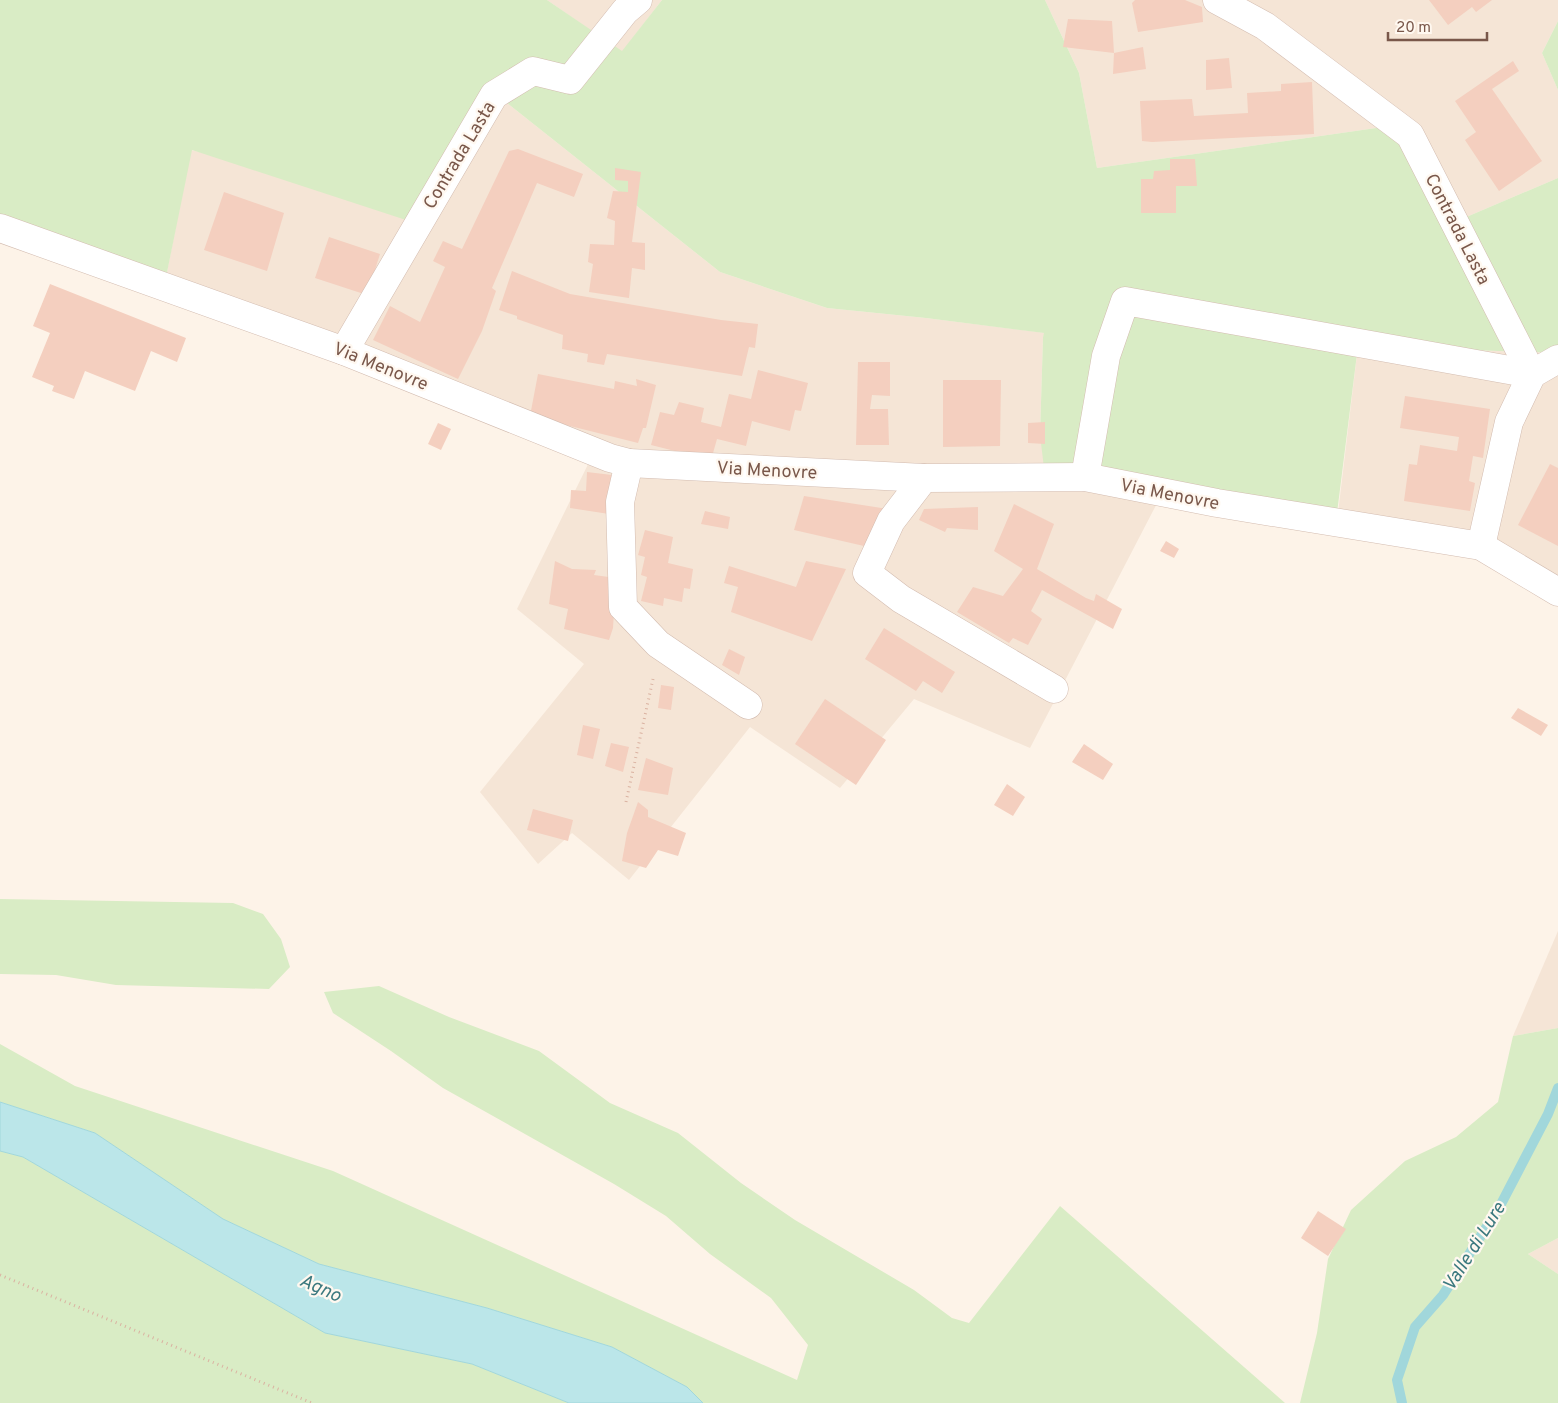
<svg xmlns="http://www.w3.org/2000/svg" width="1558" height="1403" font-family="Overpass,sans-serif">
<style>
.residential{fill:#f5e5d6}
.green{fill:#d9ecc5}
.water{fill:#bbe6e9;stroke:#a1d7db}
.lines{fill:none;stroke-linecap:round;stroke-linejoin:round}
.stream{stroke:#a1d7db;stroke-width:10}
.building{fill:#f4cfbf}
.minor-casing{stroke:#d3bcb0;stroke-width:29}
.tertiary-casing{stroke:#d3bcb0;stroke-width:29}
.path{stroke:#dab2a1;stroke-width:3;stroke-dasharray:1 4;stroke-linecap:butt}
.minor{stroke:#fff;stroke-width:28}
.tertiary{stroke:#fff;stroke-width:28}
.labels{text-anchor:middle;stroke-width:4.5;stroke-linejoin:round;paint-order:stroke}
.street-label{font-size:18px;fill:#79574a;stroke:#fff8f0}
.water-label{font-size:19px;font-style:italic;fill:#3c797f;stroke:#fff8f0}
</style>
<rect width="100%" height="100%" fill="#fdf3e8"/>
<!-- residential -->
<g class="residential">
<path d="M547 0H662L622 52Z"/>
<path d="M1045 0H1558V21L1542 53 1558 90V178L1457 221 1404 124 1097 168 1079 73Z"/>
<path d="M502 99 720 272 827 308 926 318 1045 333 1043 337 1040 435 1167 484 1030 748 914 699 840 788 750 727 629 880 572 833 538 864 480 792 584 664 517 609 597 446 163 292 191 150 204 153Z"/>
<path d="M1358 346 1558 353V591L1498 551 1338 513Z"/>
<path d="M1558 931V1028L1513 1036Z"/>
<path d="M1558 1238V1274L1528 1254Z"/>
</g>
<!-- green -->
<g class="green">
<path d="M0 0H547L622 51 662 0H1045L1079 73 1097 168 1404 124 1457 221 1558 178V353L1358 346 1337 513 1045 476 1040 435 1043 337 1044 333 926 318 827 308 720 272 502 99 406 220 192 150 163 292 0 228Z"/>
<path d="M1558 21V90L1542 53Z"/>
<path d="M0 899 233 903 263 914 281 939 290 967 269 989 116 985 56 975 0 974Z"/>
<path d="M379 986 449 1017 539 1051 610 1103 678 1133 741 1183 795 1220 914 1290 952 1318 969 1323 1060 1206 1285 1403H703L687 1387 612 1347 487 1308 319 1264 223 1219 95 1133 0 1102V1044L75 1086 333 1171 797 1380 808 1345 771 1298 710 1254 666 1216 614 1184 443 1088 391 1051 333 1013 324 992Z"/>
<path d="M1558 1028V1238L1528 1254 1558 1274V1403H1300L1317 1333 1328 1259 1351 1210 1405 1161 1456 1137 1498 1102 1513 1036Z"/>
<path d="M0 1151 23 1157 325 1333 472 1364 569 1403H0Z"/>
</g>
<!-- water -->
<path class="water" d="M0 1102 95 1133 223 1219 319 1264 487 1308 612 1347 687 1387 703 1403H569L472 1364 325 1333 23 1157 0 1151Z"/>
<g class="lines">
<!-- stream -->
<path class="stream" d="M1402 1403 1397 1380 1415 1327 1443 1295 1500 1206 1548 1114 1558 1088"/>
</g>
<!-- building -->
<g class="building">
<path d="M1135 0H1185L1202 7 1203 22 1138 32 1132 3Z"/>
<path d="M1429 0H1492L1476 12 1472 7 1448 25Z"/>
<path d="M1068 19 1112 21 1114 53 1143 47 1146 69 1113 74 1114 53 1063 47Z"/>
<path d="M1229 58 1232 88 1206 90V60Z"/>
<path d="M1513 61 1519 71 1492 89 1542 161 1499 191 1465 140 1476 132 1455 101Z"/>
<path d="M1312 82 1314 134 1152 142 1142 141 1140 101 1192 99 1194 116 1248 113 1247 93 1281 91V84Z"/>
<path d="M518 149 583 174 574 197 537 183 492 288 496 291 482 331 458 379 373 340 390 306 420 322 445 267 433 261 443 241 462 249 509 151Z"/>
<path d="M1170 159H1195L1197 186H1176V213H1141V179H1153L1154 171 1170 170Z"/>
<path d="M615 168 641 172 632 242 645 243V270L632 268 629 298 589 292 593 264 588 262 590 244 614 245 615 221 607 218 613 191 628 192V181L615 180Z"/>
<path d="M224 192 284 213 267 271 204 250Z"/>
<path d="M329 237 380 254 367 295 315 278Z"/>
<path d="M512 271 570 294 721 320 758 324 755 348 749 347 742 376 607 354 604 365 587 362 588 354 562 349 563 335 517 319V316L499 310Z"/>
<path d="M50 284 186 338 177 362 151 351 135 391 85 371 74 399 52 391 54 386 32 377 50 333 33 326Z"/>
<path d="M858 362H890V396L872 395 870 409H888L889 445H856Z"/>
<path d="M758 370 808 383 801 411 795 410 790 431 752 421 746 446 717 439 711 460 651 445 660 412 674 415 679 402 704 408 701 422 721 427 729 394 751 399Z"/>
<path d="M538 374 614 389 615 381 637 386 636 379 656 385 646 428H643L638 443 530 416Z"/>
<path d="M943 380H1001L1000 446 943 447Z"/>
<path d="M1405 396 1490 409 1483 458 1473 456 1469 481 1475 483 1470 511 1404 501 1409 464 1417 465 1420 445 1457 451 1459 437 1400 428Z"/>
<path d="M1045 422V444L1028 443V423Z"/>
<path d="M438 423 451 429 441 450 428 444Z"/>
<path d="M1550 464 1558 468V546L1518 525Z"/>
<path d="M587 472 612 475 609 514 570 508 571 490 586 491Z"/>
<path d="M804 496 888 509 885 518 864 546 794 530Z"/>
<path d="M1014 504 1054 524 1037 569 1086 598 1094 601 1096 594 1122 609 1113 629 1042 590 1031 611 1042 619 1028 645 1013 638 1009 643 957 612 973 587 1003 596 1023 569 994 551Z"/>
<path d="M978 507V530L947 528 945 532 919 520 924 509Z"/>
<path d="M705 511 730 517 728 529 701 524Z"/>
<path d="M645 530 673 537 668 563 693 569 690 589 684 588 682 602 664 598 663 606 641 601 647 577 641 575 645 557 638 555Z"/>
<path d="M1166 541 1179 549 1174 558 1160 551Z"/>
<path d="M555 561 572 569 596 570 594 575 616 578 613 628 609 640 564 629 568 609 549 604Z"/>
<path d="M806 561 846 569 812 641 731 612 738 587 724 583 729 566 796 587Z"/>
<path d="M884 628 955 672 942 693 923 681 916 691 865 659Z"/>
<path d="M729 649 745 657 739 675 722 665Z"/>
<path d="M661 685 674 687 671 710 658 708Z"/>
<path d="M825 699 886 740 856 785 795 744Z"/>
<path d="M1518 708 1548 725 1541 736 1511 718Z"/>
<path d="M583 725 600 729 593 759 577 755Z"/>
<path d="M611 743 629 747 623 772 605 766Z"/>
<path d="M1084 744 1113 764 1103 780 1072 762Z"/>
<path d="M646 758 673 768 668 795 638 790Z"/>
<path d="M1007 784 1025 797 1013 816 994 805Z"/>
<path d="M638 802 648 810V817L686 833 678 856 658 850 646 868 622 861 627 833Z"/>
<path d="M533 809 573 820 568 841 527 830Z"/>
<path d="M1318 1211 1346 1229 1328 1256 1301 1238Z"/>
</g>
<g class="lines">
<defs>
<g id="minor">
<path d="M1217 0 1265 26 1410 135 1532 374 1509 422 1481 546"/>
<path d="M344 351 494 95 533 71 570 80 625 11 638 0"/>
<path d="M629 463 620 502 623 607 658 644 748 705"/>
<path d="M1085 477 1106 356 1125 301 1532 374 1558 359"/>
<path d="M924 478 891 521 867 573 901 599 1054 689"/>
</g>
<path id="tertiary" d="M0 228 344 351 610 458 629 463 924 478 1085 477 1217 503 1481 546 1558 592"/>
</defs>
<!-- minor casing -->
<use href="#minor" class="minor-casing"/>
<!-- tertiary casing -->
<use href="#tertiary" class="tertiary-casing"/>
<!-- path -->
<g class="path">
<path d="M626 802 653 679"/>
<path d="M0 1275 312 1403"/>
</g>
<!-- minor -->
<use href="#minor" class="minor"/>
<!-- tertiary -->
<use href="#tertiary" class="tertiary"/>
</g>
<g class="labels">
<!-- street labels -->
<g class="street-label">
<text transform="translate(459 155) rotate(-59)" y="6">Contrada Lasta</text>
<text transform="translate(1458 229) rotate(63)" y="6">Contrada Lasta</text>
<text transform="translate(381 366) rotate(22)" y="6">Via Menovre</text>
<text transform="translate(767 470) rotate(3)" y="6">Via Menovre</text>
<text transform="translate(1170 494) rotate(11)" y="6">Via Menovre</text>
</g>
<!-- water labels -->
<g class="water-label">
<text transform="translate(1473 1246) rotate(-58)" y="7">Valle di Lure</text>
<text transform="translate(321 1287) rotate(24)" y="7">Agno</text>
</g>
</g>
<!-- scale -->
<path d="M1388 32v8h99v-8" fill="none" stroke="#79574a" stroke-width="2.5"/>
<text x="1396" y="32" font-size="15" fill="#79574a" stroke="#fff8f0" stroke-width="4" paint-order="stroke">20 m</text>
</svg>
